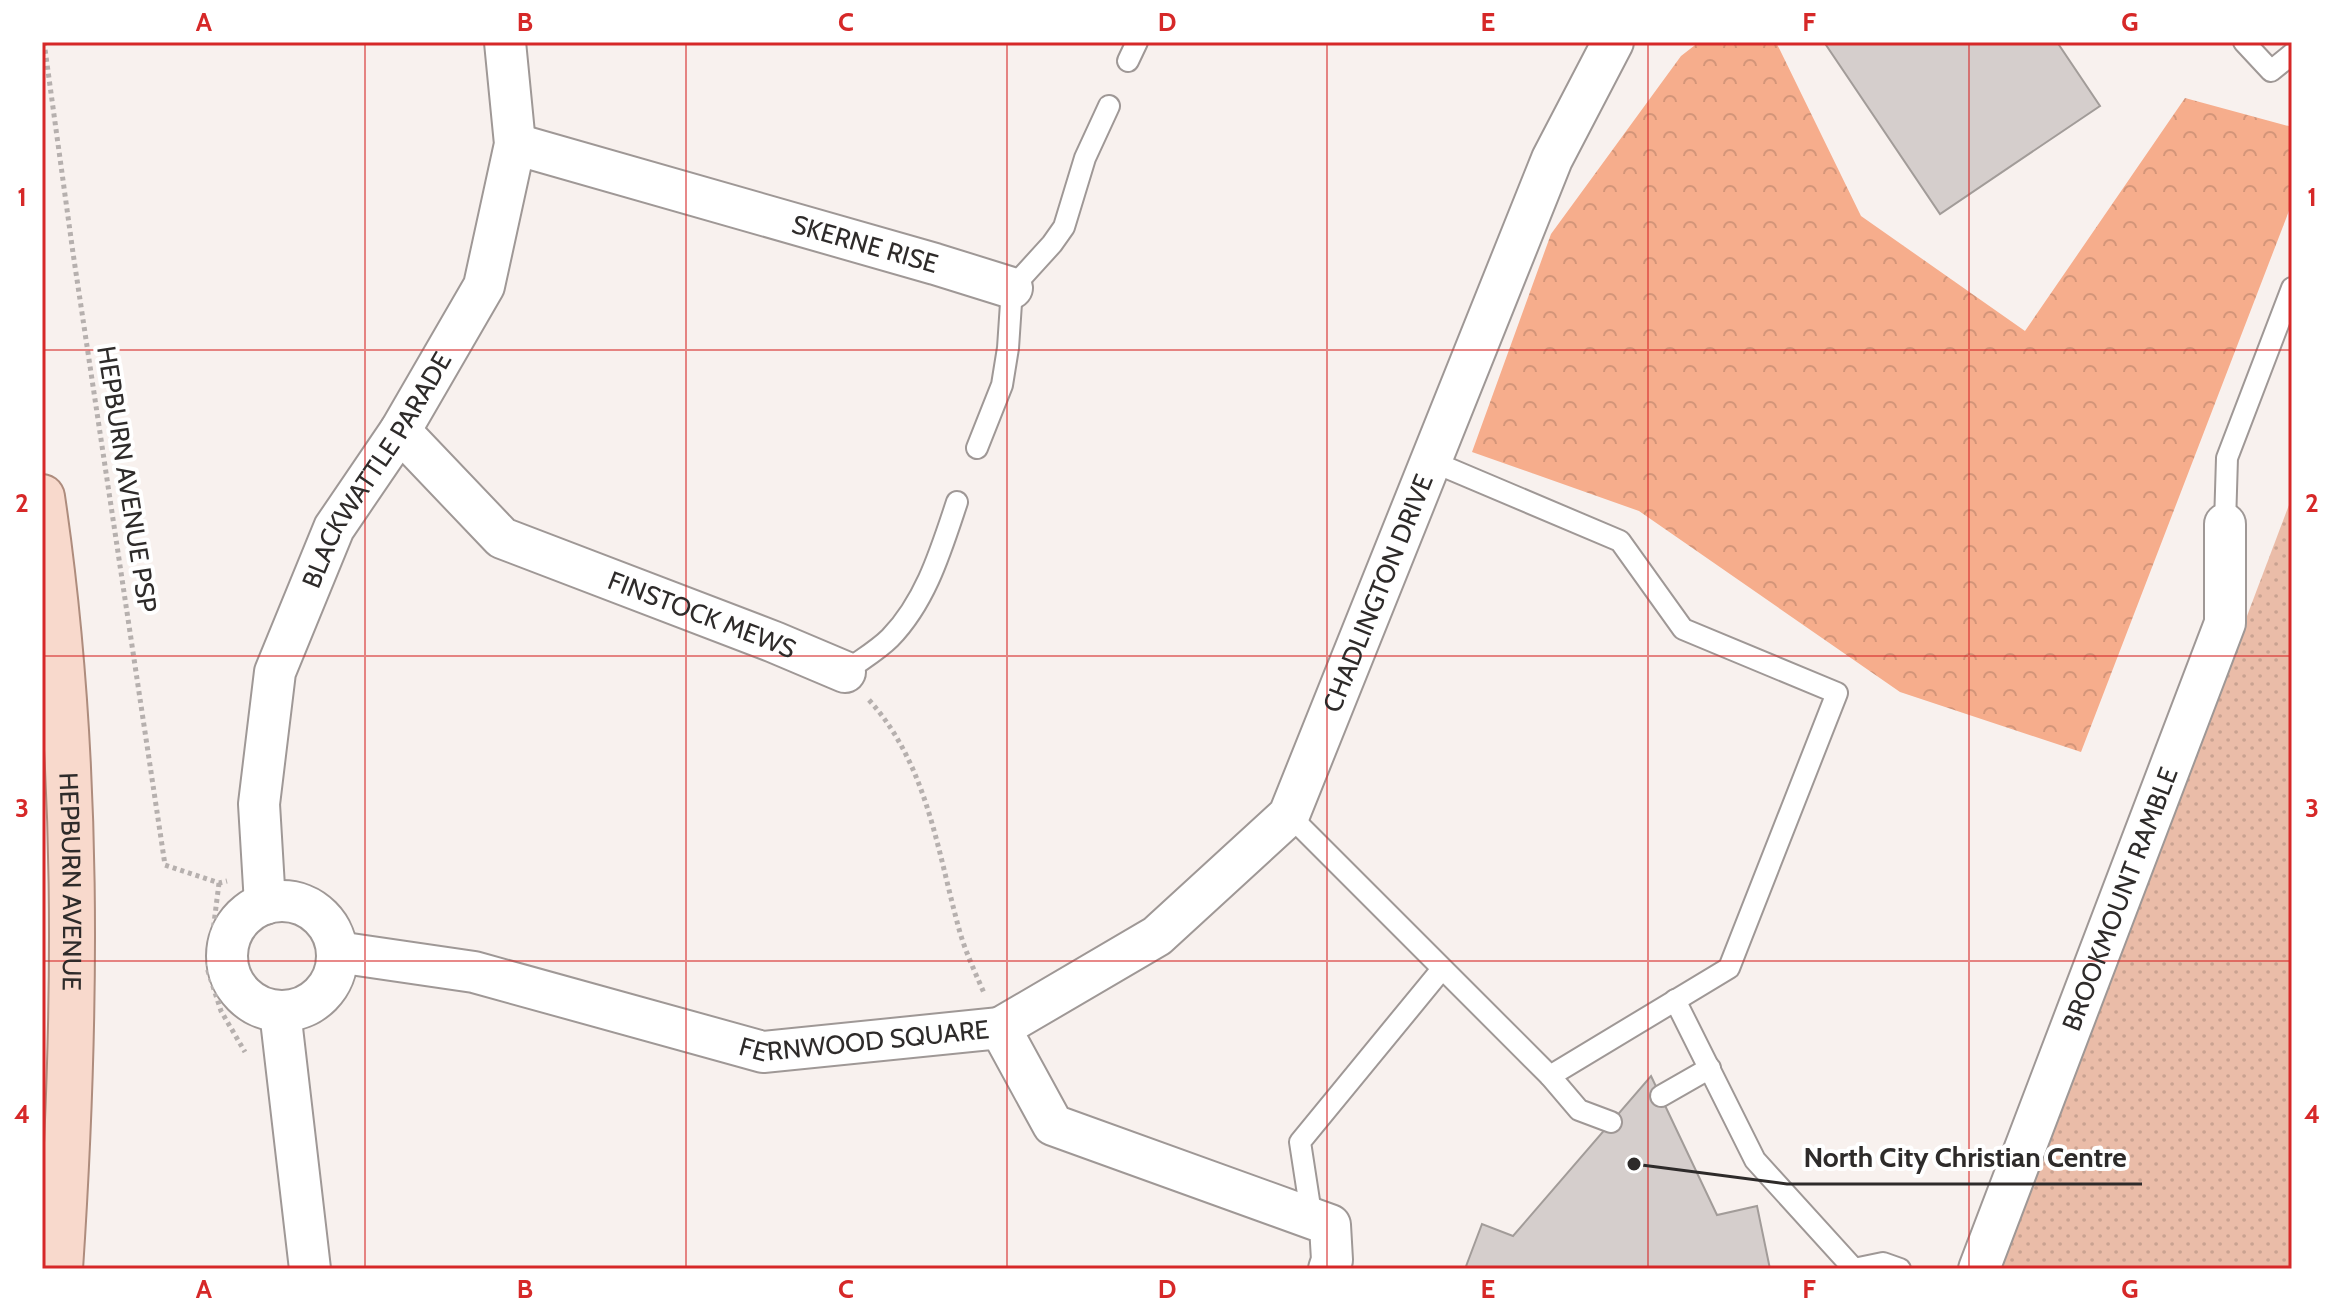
<svg xmlns="http://www.w3.org/2000/svg" width="2334" height="1311" font-family="Cabin,sans-serif">
<style>
.grass{fill:url(#grass-dots)}
.forest{fill:url(#forest-crowns)}
.building{fill:#d5cecc;stroke:#a29c99;stroke-width:2}
.lines{fill:none;stroke-linecap:round;stroke-linejoin:round}
.service-casing{stroke:#9f9896;stroke-width:24}
.minor-casing{stroke:#9f9896;stroke-width:44}
.primary-casing{stroke:#ae8c7d;stroke-width:48}
.path{stroke:#b6b0ae;stroke-width:5;stroke-dasharray:4 4;stroke-linecap:butt}
.service{stroke:#fff;stroke-width:20}
.minor{stroke:#fff;stroke-width:40}
.primary{stroke:#f8d9cc;stroke-width:44}
.grid{fill:none;stroke:#d62828;stroke-width:2;stroke-opacity:0.55}
.labels{text-anchor:middle;stroke-width:8;stroke-linejoin:round;paint-order:stroke}
.street-label{font-size:26px;fill:#2e2b2a;stroke:#fff}
.leader{fill:none;stroke:#2e2b2a;stroke-width:3}
.callout-dot{fill:#2e2b2a;stroke:#fff;stroke-width:3}
.callout-label{font-size:28px;text-anchor:middle;font-weight:bold;fill:#2e2b2a;stroke:#fff;stroke-width:8;stroke-linejoin:round;paint-order:stroke}
.neatline{fill:none;stroke:#d62828;stroke-width:3}
.grid-label{font-size:26px;text-anchor:middle;font-weight:bold;fill:#d62828}
</style>
<defs>
<pattern id="grass-dots" width="8" height="8" patternUnits="userSpaceOnUse" patternTransform="scale(2)"><rect width="8" height="8" fill="#eabca8"/><path d="M2 2h.1M6 6h.1" fill="none" stroke="#c9a291" stroke-width="1.8" stroke-linecap="round"/></pattern>
<pattern id="forest-crowns" width="20" height="18" patternUnits="userSpaceOnUse" patternTransform="scale(2)"><rect width="20" height="18" fill="#f6ad8c"/><path d="M2 6a3 3 0 1 1 6 0M12 15a3 3 0 1 1 6 0" fill="none" stroke="#d39579"/></pattern>
</defs>
<rect width="100%" height="100%" fill="#f8f1ee"/>
<!-- grass -->
<path class="grass" d="M2292 497V1269H2000Z"/>
<!-- forest -->
<path class="forest" d="M1699 42H1776L1861 216 2025 331 2185 98 2292 127V203L2081 752 1900 692 1639 511 1472 452 1551 234 1681 56Z"/>
<!-- building -->
<g class="building">
<path d="M1824 42H2057L2100 106 1940 214Z"/>
<path d="M1651 1076 1717 1215 1757 1206 1770 1269H1465L1482 1224 1513 1236Z"/>
</g>
<g class="lines">
<defs>
<g id="service">
<path d="M2244 42 2271 71 2292 54"/>
<path d="M1128 61 1137 42"/>
<path d="M977 448 1002 385 1008 348 1012 288 1052 244 1064 227 1085 158 1109 106"/>
<path d="M2225 524 2227 458 2292 288"/>
<path d="M845 672C859 661 877 651 890 638 926 601 941 550 957 502"/>
<path d="M1289 815 1550 1076 1729 968 1837 693 1683 629 1620 541 1431 461"/>
<path d="M1675 1000 1755 1160 1854 1269 1883 1263 1900 1269"/>
<path d="M1550 1076 1579 1110 1611 1122"/>
<path d="M1661 1096 1710 1068"/>
<path d="M1312 1220 1300 1142 1442 969"/>
</g>
<g id="minor">
<path id="s1" d="M515 144 935 264 1012 288"/>
<path id="s2" d="M400 431 502 538 774 642 845 672"/>
<circle cx="282" cy="956" r="55"/>
<path id="s3" d="M265 904 259 804 275 672 334 528 400 431 484 286 515 144 505 42"/>
<path id="s4" d="M337 952 474 972 763 1052 1000 1028 1053 1125 1330 1225 1332 1260 1329 1269"/>
<path d="M280 1011 310 1269"/>
<path id="s5" d="M1000 1028 1157 936 1289 815 1552 159 1613 42"/>
<path id="s6" d="M1979 1269 2225 623V524"/>
</g>
<g id="primary">
<path id="s7" d="M42 497C80 753 77 1012 60 1269"/>
</g>
</defs>
<!-- service casing -->
<use href="#service" class="service-casing"/>
<!-- minor casing -->
<use href="#minor" class="minor-casing"/>
<!-- primary casing -->
<use href="#primary" class="primary-casing"/>
<!-- path -->
<g class="path">
<path d="M44 42 73 253 165 865 219 883 227 881"/>
<path d="M869 700C927 764 937 849 959 929 965 951 975 972 984 993"/>
<path d="M219 883 208 971 221 1011 245 1052"/>
</g>
<!-- service -->
<use href="#service" class="service"/>
<!-- minor -->
<use href="#minor" class="minor"/>
<!-- primary -->
<use href="#primary" class="primary"/>
</g>
<!-- grid -->
<path class="grid" d="M365 42V1269M686 42V1269M1007 42V1269M1327 42V1269M1648 42V1269M1969 42V1269M42 350H2292M42 656H2292M42 961H2292"/>
<g class="labels">
<!-- street labels -->
<g class="street-label">
<text dy="9" stroke="none"><textPath href="#s1" startOffset="364">SKERNE RISE</textPath></text>
<text dy="9" stroke="none"><textPath href="#s3" startOffset="460">BLACKWATTLE PARADE</textPath></text>
<text transform="translate(127 479) rotate(81)" y="9">HEPBURN AVENUE PSP</text>
<text dy="9" stroke="none"><textPath href="#s5" startOffset="600">CHADLINGTON DRIVE</textPath></text>
<text dy="9" stroke="none"><textPath href="#s2" startOffset="362">FINSTOCK MEWS</textPath></text>
<text dy="9" stroke="none"><textPath href="#s7" startOffset="386">HEPBURN AVENUE</textPath></text>
<text dy="9" stroke="none"><textPath href="#s6" startOffset="396">BROOKMOUNT RAMBLE</textPath></text>
<text dy="9" stroke="none"><textPath href="#s4" startOffset="540">FERNWOOD SQUARE</textPath></text>
</g>
</g>
<!-- callouts -->
<path class="leader" d="M1634 1164L1787 1184H2142"/>
<circle class="callout-dot" cx="1634" cy="1164" r="8"/>
<g class="callout-label">
<text x="1965" y="1167">North City Christian Centre</text>
</g>
<!-- border -->
<rect width="2334" height="1311" fill="none" stroke="#ffffff" stroke-width="88"/>
<rect x="44" y="44" width="2246" height="1223" class="neatline"/>
<g class="grid-label">
<text x="204" y="31">A</text>
<text x="525" y="31">B</text>
<text x="846" y="31">C</text>
<text x="1167" y="31">D</text>
<text x="1488" y="31">E</text>
<text x="1809" y="31">F</text>
<text x="2130" y="31">G</text>
<text x="22" y="206">1</text>
<text x="2312" y="206">1</text>
<text x="22" y="512">2</text>
<text x="2312" y="512">2</text>
<text x="22" y="817">3</text>
<text x="2312" y="817">3</text>
<text x="22" y="1123">4</text>
<text x="2312" y="1123">4</text>
<text x="204" y="1298">A</text>
<text x="525" y="1298">B</text>
<text x="846" y="1298">C</text>
<text x="1167" y="1298">D</text>
<text x="1488" y="1298">E</text>
<text x="1809" y="1298">F</text>
<text x="2130" y="1298">G</text>
</g>
</svg>
